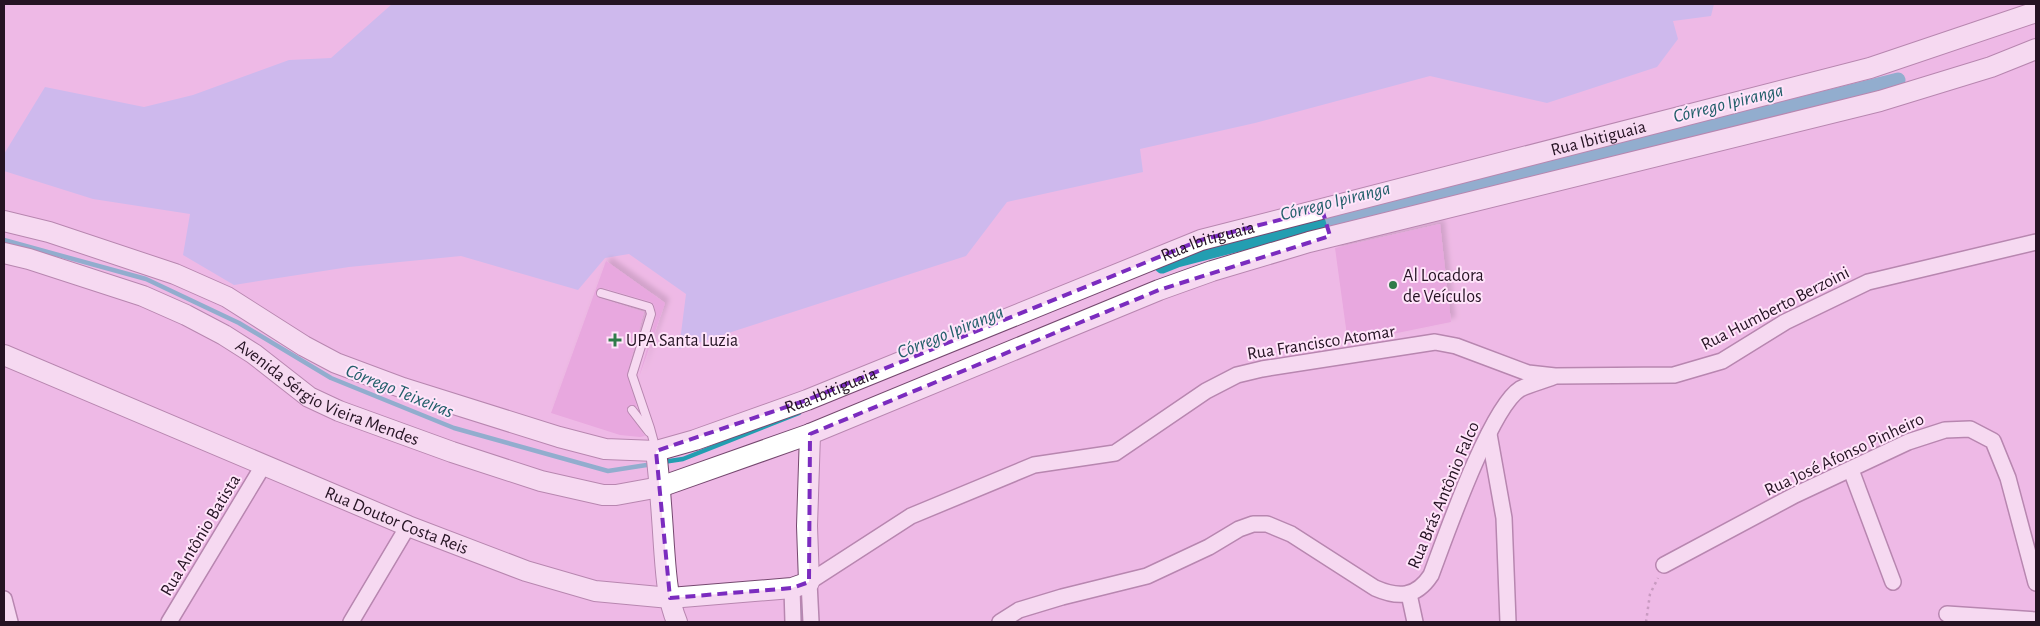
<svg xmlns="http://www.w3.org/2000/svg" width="2040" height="626" font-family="'Alegreya Sans',sans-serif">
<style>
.green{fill:#a6b9f7}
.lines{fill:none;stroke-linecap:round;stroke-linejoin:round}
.stream{stroke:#239eb1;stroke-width:4.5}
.canal{stroke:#239eb1;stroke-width:15}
.building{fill:#e192d7;filter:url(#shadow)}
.lane-casing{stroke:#75486f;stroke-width:10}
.street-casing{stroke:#75486f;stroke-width:18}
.secondary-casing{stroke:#75486f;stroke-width:22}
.path{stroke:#9a7494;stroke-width:2.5;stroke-dasharray:2.5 4;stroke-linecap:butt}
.lane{stroke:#fff;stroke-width:8}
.street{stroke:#fff;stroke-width:15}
.secondary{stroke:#fff;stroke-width:20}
.marked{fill:none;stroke:#7b2cbf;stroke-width:4;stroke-dasharray:10 6;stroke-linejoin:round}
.poi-dot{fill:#307b49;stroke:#ffe4fa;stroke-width:2}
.labels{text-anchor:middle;stroke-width:4;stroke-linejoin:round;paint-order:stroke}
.street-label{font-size:18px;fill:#251323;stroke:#ffe4fa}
.poi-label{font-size:18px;fill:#251323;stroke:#ffe4fa;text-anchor:start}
.water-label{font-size:19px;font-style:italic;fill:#225f6a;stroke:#ffe4fa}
</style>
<defs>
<filter id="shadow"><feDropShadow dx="4.5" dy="-4.5" stdDeviation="2.5" flood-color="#0004"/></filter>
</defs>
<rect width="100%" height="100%" fill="#eeb9e6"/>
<!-- green -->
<path class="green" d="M392 4H1714L1711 16 1673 21 1678 39 1657 67 1547 103 1430 76 1255 123 1140 149 1143 172 1007 202 966 256 679 349 686 294 629 254 605 258 578 290 461 256 349 267 234 285 183 255 190 214 93 199 4 171V154L45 87 144 107 193 95 289 60 331 58Z"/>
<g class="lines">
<!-- stream -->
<g class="stream">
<path d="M4 240 146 279 239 323 331 378 454 428 608 471 653 464"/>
<path d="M663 462 683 459 799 413"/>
<path d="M799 601 802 622"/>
</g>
<!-- canal -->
<path class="canal" d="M1162 266 1177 260 1227 247 1898 80"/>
</g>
<!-- building -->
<g class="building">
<path d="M1440 224 1451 322 1348 343 1335 248Z"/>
<path d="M606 261 665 303 639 377 656 316 654 305 651 302 603 288 598 289 596 292 599 298 644 312 627 374 637 407 631 405 627 407V411L645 436 640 437 620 435 551 413Z"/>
</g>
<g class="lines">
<defs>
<g id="lane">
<path d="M601 293 649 307 651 314 632 375 650 428 656 450"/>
<path d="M632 410 649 432"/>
</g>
<g id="street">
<path d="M1489 434 1504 518 1508 622"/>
<path d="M1851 470 1893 582"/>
<path d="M1664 565 1795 495 1908 442 1945 430 1970 429 1993 441 2008 478 2036 583"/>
<path d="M792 588 793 622"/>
<path d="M1409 594 1415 622"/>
<path d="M4 599 10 622"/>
<path d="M1947 614 2036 620"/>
<path d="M169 622 263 466"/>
<path d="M351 622 408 526"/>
<path d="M811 622 809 582 911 516 1034 465 1115 453 1206 391 1237 375 1262 369 1435 342 1456 346 1528 373 1555 376 1674 375 1722 361 1785 322 1868 282 2036 242"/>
<path d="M1000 622 1019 610 1062 597 1147 576 1209 547 1239 529 1253 524H1267L1291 534 1375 588C1398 598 1416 598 1431 575 1445 538 1490 408 1520 389 1530 384 1543 381 1553 377"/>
</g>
<g id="secondary">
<path id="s1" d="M4 221 49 232 175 274 227 297 304 346 336 363 403 388 559 437 605 449 656 451 695 440 807 400 1201 240 1870 68 2036 12"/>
<path id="s2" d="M4 253 29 259 143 296 186 315 224 335 254 354 309 397 339 411 452 452 541 481 603 495H616L660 487 810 434 1159 290 1212 271 1309 242 1880 101 1991 67 2036 49"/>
<path id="s3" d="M4 355 408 526 526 571 595 591 670 598 792 588 809 582 807 526 810 434"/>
<path d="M656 451C660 483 662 515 664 547 666 573 667 598 677 622"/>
</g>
</defs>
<!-- lane casing -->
<use href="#lane" class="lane-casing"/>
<!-- street casing -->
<use href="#street" class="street-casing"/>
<!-- secondary casing -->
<use href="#secondary" class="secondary-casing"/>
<!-- path -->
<path class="path" d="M1646 622 1650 594 1658 578"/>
<!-- lane -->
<use href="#lane" class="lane"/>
<!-- street -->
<use href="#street" class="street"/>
<!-- secondary -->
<use href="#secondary" class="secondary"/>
</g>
<!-- marked area -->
<path d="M0 0H2040V626H0ZM1322 209 1330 236 1159 290 810 434 809 582 792 588 670 598 656 451 807 400 1201 240Z" fill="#eeb9e6" fill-opacity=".55" fill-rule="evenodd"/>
<path class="marked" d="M1322 209 1330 236 1159 290 810 434 809 582 792 588 670 598 656 451 807 400 1201 240Z"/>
<!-- markers -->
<g class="poi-dot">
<circle cx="1393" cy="285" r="5"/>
<path d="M612.5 332.5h5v5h5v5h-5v5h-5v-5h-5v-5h5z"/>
</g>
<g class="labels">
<!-- street labels -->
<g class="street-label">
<text dy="6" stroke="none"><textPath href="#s1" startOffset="1692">Rua Ibitiguaia</textPath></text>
<text dy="6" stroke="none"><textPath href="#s1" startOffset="1288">Rua Ibitiguaia</textPath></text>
<text transform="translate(1775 308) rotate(-27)" y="6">Rua Humberto Berzoini</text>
<text transform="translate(1321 342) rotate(-9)" y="6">Rua Francisco Atomar</text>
<text dy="6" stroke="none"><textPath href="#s1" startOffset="882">Rua Ibitiguaia</textPath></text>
<text dy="6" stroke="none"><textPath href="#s2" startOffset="355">Avenida Sérgio Vieira Mendes</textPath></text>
<text transform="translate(1844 454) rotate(-25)" y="6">Rua José Afonso Pinheiro</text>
<text transform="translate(1443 495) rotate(-67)" y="6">Rua Brás Antônio Falco</text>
<text dy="6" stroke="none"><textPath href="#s3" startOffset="426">Rua Doutor Costa Reis</textPath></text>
<text transform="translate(200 535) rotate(-59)" y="6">Rua Antônio Batista</text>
</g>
<!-- poi labels -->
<g class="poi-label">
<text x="1403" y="281">Al Locadora<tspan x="1403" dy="21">de Veículos</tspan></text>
<text x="626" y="346">UPA Santa Luzia</text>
</g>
<!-- water labels -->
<g class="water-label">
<text transform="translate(1728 102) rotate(-14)" y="7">Córrego Ipiranga</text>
<text transform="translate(1335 200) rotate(-14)" y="7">Córrego Ipiranga</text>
<text transform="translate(950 331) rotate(-22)" y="7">Córrego Ipiranga</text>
<text transform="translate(400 390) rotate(22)" y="7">Córrego Teixeiras</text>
</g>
</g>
<!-- border -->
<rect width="2040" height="626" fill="none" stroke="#251323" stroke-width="10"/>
</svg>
